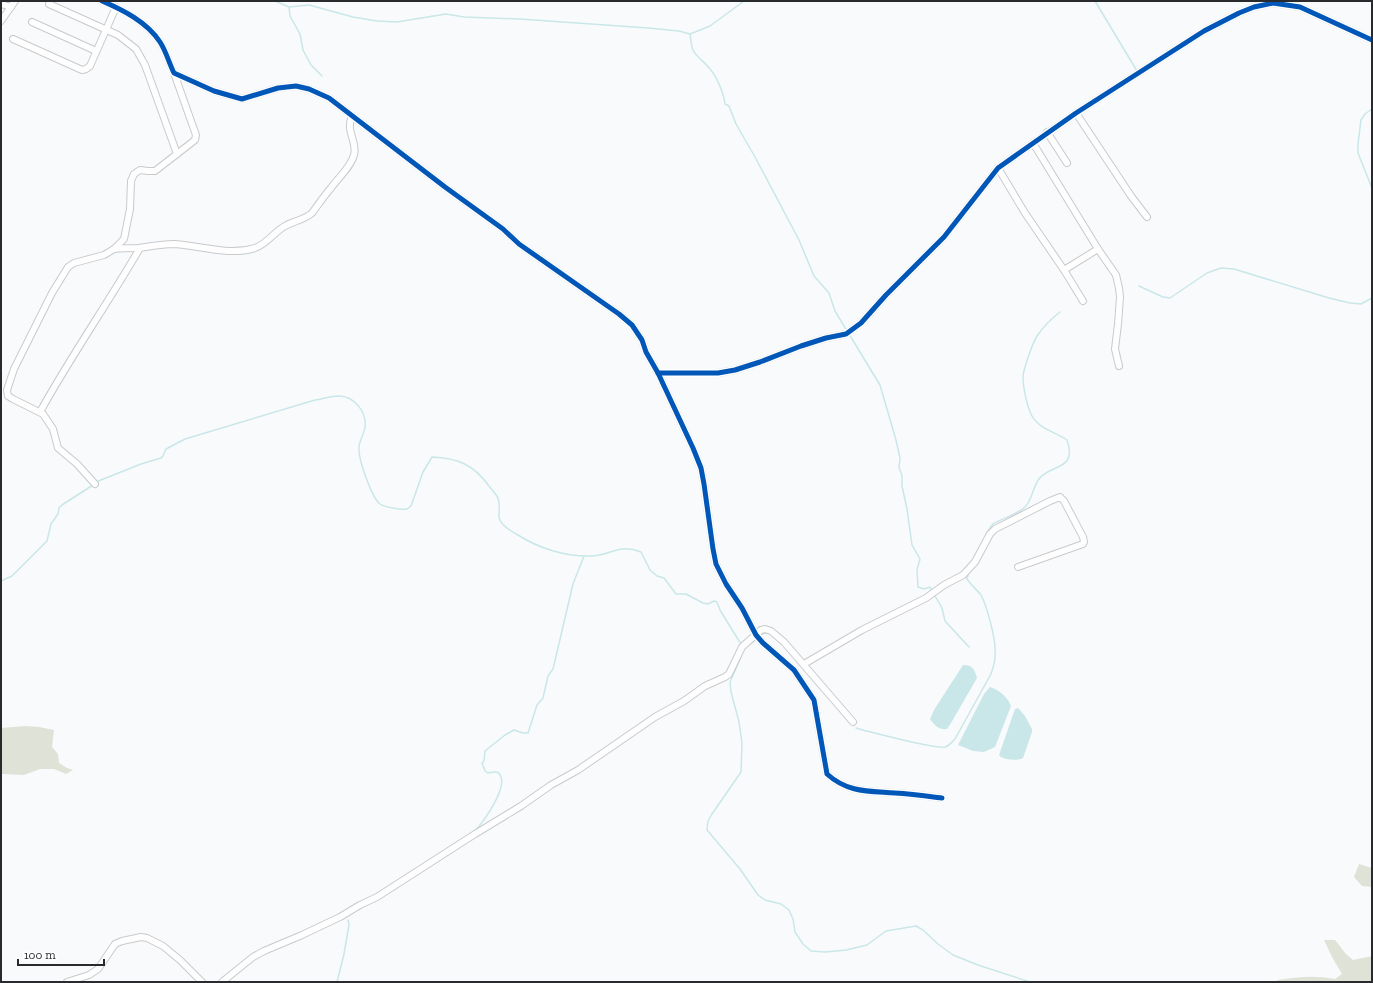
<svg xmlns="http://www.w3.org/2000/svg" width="1373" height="983" font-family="'Zilla Slab',serif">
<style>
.green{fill:#dfe2d7}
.water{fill:#c9e7e8}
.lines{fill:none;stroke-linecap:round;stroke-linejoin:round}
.stream{stroke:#c9e7e8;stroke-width:1.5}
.street-casing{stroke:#c8cacc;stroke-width:8}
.street{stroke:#fefeff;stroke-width:6}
.cycleway-casing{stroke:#fff;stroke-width:8}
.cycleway{stroke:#0057b8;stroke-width:5}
</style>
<rect width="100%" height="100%" fill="#f9fafc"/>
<!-- green -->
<g class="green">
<path d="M25 726 39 727 54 730 52 747 58 754 59 763 67 768 73 770 66 774 54 769H40L24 775 1 774V728Z"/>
<path d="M1359 864 1372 868V887L1362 886 1354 877Z"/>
<path d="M1324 940H1335L1346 954 1353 960 1372 956V982H1278L1277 980C1298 977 1314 975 1335 979L1342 974 1332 957Z"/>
</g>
<!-- water -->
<g class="water">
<path d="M963 665C972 664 975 670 977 678L951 723 947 729C939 730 935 726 930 719L934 710Z"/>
<path d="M990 687C999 690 1007 696 1011 706L995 747 984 752 973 751 958 745 984 694Z"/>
<path d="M1018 708 1025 716 1032 729V732L1023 758C1017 761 1007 760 1001 757L999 755 1015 709Z"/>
</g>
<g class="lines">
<!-- stream -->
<g class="stream">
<path d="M275 1 289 7 309 5 353 17 377 21 397 22 446 14 464 17 520 19 648 28 679 31 690 34 710 26 744 1"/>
<path d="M1095 1 1137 71"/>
<path d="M289 7 290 16 300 34 303 50 311 65 322 76"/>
<path d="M690 34C691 39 691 46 693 50 697 58 705 62 710 69 717 77 724 94 725 104L729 106 736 124 755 157 799 240 814 276 829 293 835 311 847 331"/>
<path d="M1372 109 1365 114 1361 120 1358 144V153L1372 188"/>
<path d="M1139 286 1163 297 1170 298 1207 273 1221 268 1234 269 1329 298 1350 303 1361 304 1372 298"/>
<path d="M849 334 880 385 896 440 900 458 899 468 902 475V486L907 509 912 545 920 559 917 570 918 587 924 589 930 587 932 591"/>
<path d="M96 482 141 464 161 458 163 456 166 449 185 439 315 400C323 399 330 396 339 396 354 396 367 412 365 427 364 435 358 442 359 450 359 461 372 498 380 504 384 507 401 510 407 509L411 506 423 472 432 457C458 458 474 465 489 486 492 490 496 494 498 498 500 504 499 510 499 517 500 525 511 531 518 535 538 548 566 557 591 556 610 556 618 543 641 552L650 570 657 576 664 578 676 594H686L703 603 708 604 714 601 717 602 720 610 739 641 743 645"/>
<path d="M986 535C988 531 990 527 993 524 1003 518 1016 515 1025 507 1032 500 1033 487 1039 479 1050 464 1078 471 1067 440 1056 432 1039 429 1032 416 1027 407 1023 387 1023 377 1023 370 1033 342 1037 336 1043 327 1051 319 1060 312"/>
<path d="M1 581 12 576 47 541 51 524 58 514 59 508 62 505 93 485"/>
<path d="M934 594 942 608 945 621 969 647"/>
<path d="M760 636 764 633H769"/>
<path d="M749 645 757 639"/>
<path d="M741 657 730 682 731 692 739 722 742 743 741 772 712 814 708 821 707 830 740 869 758 895 765 900 781 904 789 910 793 919 795 932 803 944 811 951 825 952 846 950 867 945 886 931 916 926 923 930 938 944 953 955 978 965 1030 982"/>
<path d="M856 728 866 731C881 734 933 749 945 747 949 746 952 742 955 739L991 674C994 666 996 658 995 649 995 637 987 606 981 595 977 590 971 585 967 579L969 571"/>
<path d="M475 831C484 821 506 790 501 777 499 770 493 772 488 773L485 771 482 763 484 761 485 751 505 735 514 730 523 733H528L537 705 543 698 548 676 553 669 573 584 584 556"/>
<path d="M337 982 344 954 349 925 348 920"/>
</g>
<defs>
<g id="street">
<path d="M102 1C123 10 147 22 160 42 166 51 169 63 174 73L214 91 242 99 278 88 296 86 309 89 329 98 445 187 503 229 519 244 619 314 632 325 642 340 646 352 658 373 693 448 701 468 704 484 713 549 716 564 726 584 742 608 756 635 763 643 794 670 814 700 827 774C848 793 869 791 895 793 911 794 926 796 942 798"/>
<path d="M1 4 11 7"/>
<path d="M49 4 118 35 136 49 145 65 177 154"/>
<path d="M1 21 15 1"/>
<path d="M32 22 96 51"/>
<path d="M13 39 82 70 86 69 90 66 116 7"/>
<path d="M1076 113 1131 196 1147 217"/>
<path d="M1047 132 1067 163"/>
<path d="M1033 143 1098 249 1116 275 1119 288 1120 297 1118 324 1115 349 1119 366"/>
<path d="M998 168 1025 213 1064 270 1083 301"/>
<path d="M114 249C122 248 131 248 139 248 151 246 163 244 175 244 203 246 228 256 255 248 267 244 274 232 285 226 294 221 304 220 312 213 318 205 324 196 331 188 338 178 351 167 354 155 358 142 345 132 352 116"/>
<path d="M1064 270 1098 249"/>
<path d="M658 373H718L735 370 760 362 801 346 826 338 846 334 861 323 886 295 944 237 998 168 1076 113 1204 31 1239 13 1254 7 1273 3 1300 7 1372 40"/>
<path d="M40 412C71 356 108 303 140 248"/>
<path d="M95 484 77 464 58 448 53 429 43 414 13 399 8 396 7 390 14 369 52 293 68 267 74 263 104 255 114 249 124 239 130 209 131 181 134 174 140 170 148 171H155L195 140 196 135 174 73"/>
<path d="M804 664 862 630 926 598 944 585 963 575 975 562 990 534 995 529 1050 501 1060 497 1064 501 1083 537 1084 542 1083 544 1018 567"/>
<path d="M67 982 89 975 98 969 115 944 122 941 141 937 147 938 163 946 180 960 202 982"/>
<path d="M222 982 253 957 264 951 302 935 340 917 360 905 377 897 475 834 521 806 551 785 578 770 655 717 684 701 705 686 725 677 729 674 742 647 761 630 765 629 771 631 784 642 853 722"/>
</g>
</defs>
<!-- street casing -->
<use href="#street" class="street-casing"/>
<!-- street -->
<use href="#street" class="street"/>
<defs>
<g id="cycleway">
<path d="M102 1C123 10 147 22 160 42 166 51 169 63 174 73L214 91 242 99 278 88 296 86 309 89 329 98 445 187 503 229 519 244 619 314 632 325 642 340 646 352 658 373 693 448 701 468 704 484 713 549 716 564 726 584 742 608 756 635 763 643 794 670 814 700 827 774C848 793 869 791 895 793 911 794 926 796 942 798"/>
<path d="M658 373H718L735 370 760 362 801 346 826 338 846 334 861 323 886 295 944 237 998 168 1076 113 1204 31 1239 13 1254 7 1273 3 1300 7 1372 40"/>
</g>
</defs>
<!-- cycleway casing -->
<use href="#cycleway" class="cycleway-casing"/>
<!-- cycleway -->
<use href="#cycleway" class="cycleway"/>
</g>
<!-- border -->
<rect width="1373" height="983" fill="none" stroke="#282a2d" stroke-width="4"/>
<!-- scale -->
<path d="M18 959v6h86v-6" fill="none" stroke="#282a2d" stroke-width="2"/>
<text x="24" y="959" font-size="12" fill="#282a2d" stroke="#ffffff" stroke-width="3" paint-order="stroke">100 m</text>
</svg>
